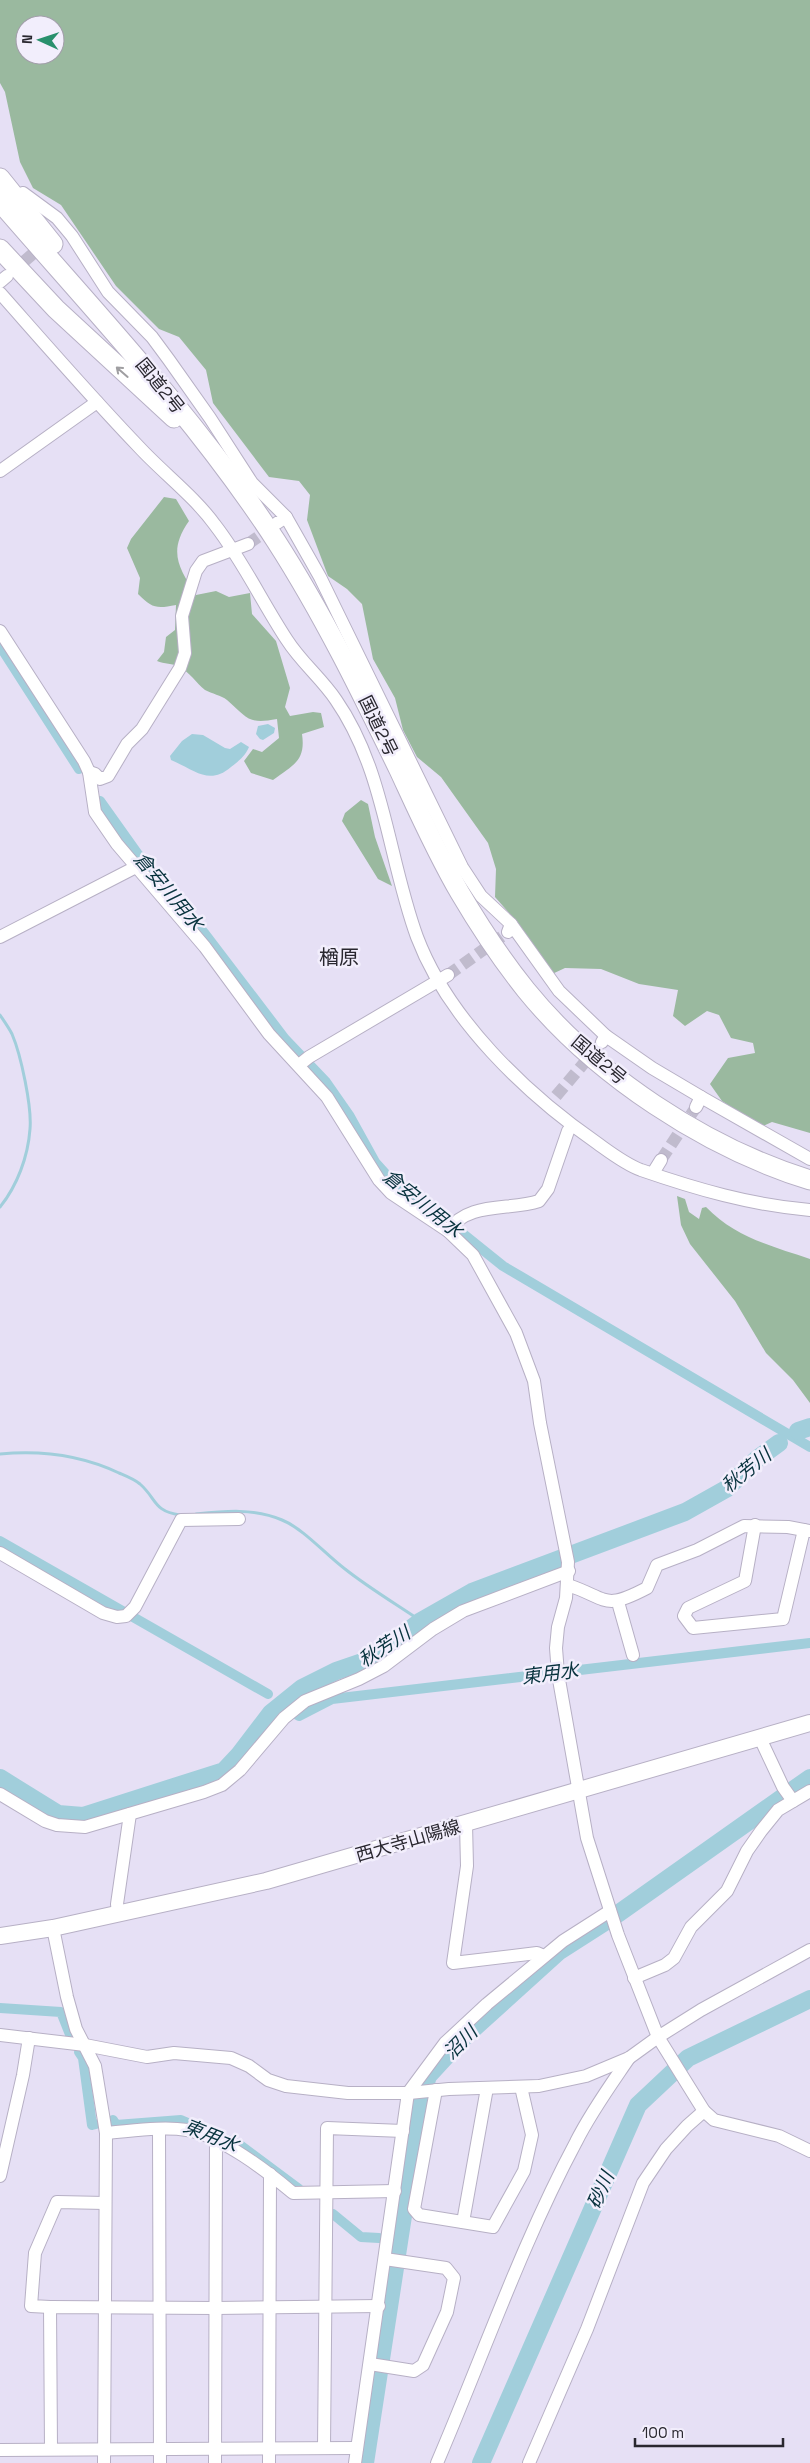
<svg xmlns="http://www.w3.org/2000/svg" width="810" height="2463" font-family="'Space Grotesk','Noto Sans JP',sans-serif">
<style>
.forest{fill:#9ab99f;fill-rule:evenodd}
.water{fill:#a1cedb}
.lines{fill:none;stroke-linecap:round;stroke-linejoin:round}
.stream{stroke:#a1cedb;stroke-width:3}
.canal{stroke:#a1cedb;stroke-width:10}
.river{stroke:#a1cedb;stroke-width:18}
.minor-tunnel{stroke:#c0bbcd;stroke-width:12;stroke-dasharray:12 6;stroke-linecap:butt}
.minor-casing{stroke:#b7b0c5;stroke-width:14}
.major-casing{stroke:#b7b0c5;stroke-width:18}
.highway-casing{stroke:#b7b0c5;stroke-width:21}
.minor{stroke:#fff;stroke-width:12}
.major{stroke:#fff;stroke-width:16}
.highway{stroke:#fff;stroke-width:19}
.oneway{stroke:#9f9ea1}
.labels{text-anchor:middle;stroke-width:5;stroke-linejoin:round;paint-order:stroke}
.street-label{font-size:18px;fill:#29272f;stroke:#f2eefc}
.water-label{font-size:19px;font-style:italic;fill:#07323d;stroke:#f2eefc}
.quarter-label{font-size:20px;fill:#29272f;stroke:#f2eefc}
</style>
<rect width="100%" height="100%" fill="#e6e0f5"/>
<!-- forest -->
<g class="forest">
<path d="M0 0H810V1133L772 1122 761 1127 722 1101 710 1084 728 1058 755 1053 753 1043 731 1038 719 1015 707 1011 685 1026 673 1016 678 990 639 984 601 969 565 968 550 975 518 923 495 897 496 869 488 843 441 777 417 757 403 730 395 698 373 659 362 604 347 589 328 576 307 520 310 495 299 481 269 477 213 403 206 370 179 337 159 329 116 286 61 205 33 188 20 162 5 92 0 83ZM25 25H55V55H25Z"/>
<path d="M164 497 176 499 189 521C168 551 178 567 196 595L216 591 229 597 250 593 252 614 276 641 290 688 285 707 290 716 313 712 321 713 324 727 302 734C306 761 293 765 273 780L251 773 244 761 253 749 262 752 279 738 277 719C247 725 247 717 227 700 221 695 212 694 205 690 196 683 190 672 179 667 173 663 164 664 157 661L164 652 166 637 175 630 176 605C156 609 152 608 138 594L140 578 127 548 131 539Z"/>
<path d="M361 800 368 804 375 837 392 886 378 879 342 821 345 813Z"/>
<path d="M677 1196 685 1199 689 1212 699 1219 702 1208 706 1207C735 1237 771 1246 810 1259V1403L793 1380 766 1353 735 1301 690 1244 681 1225Z"/>
</g>
<!-- water -->
<g class="water">
<path d="M268 724 275 728 274 733 263 740 260 739 256 734 258 726Z"/>
<path d="M192 734 203 735 225 748 230 749 241 742 249 747C245 756 239 761 231 767 209 786 195 770 171 760L170 756 182 741Z"/>
</g>
<g class="lines">
<!-- stream -->
<g class="stream">
<path d="M0 1015C4 1021 9 1028 12 1034 21 1055 32 1107 30 1129 28 1157 17 1186 0 1207"/>
<path d="M0 1454C42 1450 81 1455 119 1473 126 1476 134 1479 140 1484 157 1499 153 1511 180 1515"/>
<path d="M196 1514C225 1511 254 1508 282 1520 304 1529 326 1555 345 1569 369 1588 396 1604 421 1621"/>
</g>
<!-- canal -->
<g class="canal">
<path d="M0 646 79 769"/>
<path d="M100 801 137 853 205 934 285 1039 326 1082 349 1115 375 1162 393 1182 409 1196 442 1217 503 1266 810 1447"/>
<path d="M0 1541 268 1694"/>
<path d="M294 1713 299 1716 332 1699 810 1643"/>
<path d="M0 2008 61 2012 71 2037"/>
<path d="M79 2052 83 2058 92 2125 96 2124"/>
<path d="M113 2120 116 2125 181 2120 202 2129"/>
<path d="M220 2137 240 2145 299 2189"/>
<path d="M333 2214 361 2237 379 2238"/>
<path d="M397 2239 399 2238"/>
</g>
<!-- river -->
<g class="river">
<path d="M798 1431 810 1427"/>
<path d="M0 1778 58 1814 83 1816 224 1771 239 1755 271 1713 302 1688 336 1671 371 1659 421 1621 472 1592 685 1512 726 1489 757 1459 779 1443"/>
<path d="M365 2463 421 2099 428 2076 462 2039 558 1952 619 1913 810 1778"/>
<path d="M481 2463 638 2105 688 2058 810 1999"/>
</g>
<!-- minor-tunnel -->
<g class="minor-tunnel">
<path d="M11 273 45 243"/>
<path d="M248 544 275 525"/>
<path d="M448 975 508 932"/>
<path d="M556 1096 602 1042"/>
<path d="M661 1160 696 1107"/>
</g>
<defs>
<g id="minor">
<path d="M23 193 57 218 72 236 108 292 152 337 169 360 210 418 252 483 286 517 277 523"/>
<path d="M0 282 7 276"/>
<path d="M0 293C46 345 91 397 139 447 163 473 194 496 215 525 243 561 262 602 287 640 301 662 322 679 336 700 385 771 388 858 417 937 448 1019 526 1094 597 1143 611 1153 625 1164 641 1170 696 1189 751 1205 810 1210"/>
<path d="M0 471 97 402"/>
<path d="M286 517 320 577 462 867 481 896 511 924"/>
<path d="M0 631 84 761 89 772 95 812 117 844 205 947 269 1034 327 1097 379 1180 391 1193 448 1231 473 1255 516 1333 534 1381 540 1423 568 1562 566 1598 558 1627 556 1648 558 1674 587 1838 618 1935 658 2037 704 2111 714 2120 779 2136 810 2151"/>
<path d="M89 772 95 774 100 779 108 776 127 744 142 729 180 668 185 653 182 616 196 571 203 561 248 544"/>
<path d="M508 932 511 924 559 991 606 1036"/>
<path d="M0 937 136 867"/>
<path d="M602 1042 606 1036 652 1068 701 1097 696 1107"/>
<path d="M299 1065 309 1057 448 975"/>
<path d="M701 1097 810 1159"/>
<path d="M653 1173 661 1160"/>
<path d="M448 1231C468 1201 509 1211 539 1201L548 1189 568 1131 572 1126"/>
<path d="M755 1525 745 1581 688 1608 684 1616 693 1628 783 1619 804 1530"/>
<path d="M0 1553 103 1613 117 1617 126 1616 135 1607 181 1520 239 1519"/>
<path d="M568 1585C609 1599 603 1611 647 1588L657 1565 697 1550 744 1526 788 1527 810 1531"/>
<path d="M618 1602 633 1655"/>
<path d="M760 1738 783 1787 793 1801"/>
<path d="M0 1794 45 1821 57 1825 85 1827 204 1792 222 1785 240 1770 284 1718 305 1701 359 1679 384 1666 433 1629 463 1611 569 1571"/>
<path d="M466 1824 467 1866 453 1963 537 1953 544 1956"/>
<path d="M118 1914 117 1904 130 1814"/>
<path d="M53 1928 67 1997 76 2029 95 2066 106 2133 104 2463"/>
<path d="M634 1978 665 1965 674 1958 691 1927 727 1891 747 1851 761 1831 778 1810 810 1791"/>
<path d="M0 2035 85 2045 147 2057 174 2053 231 2058 249 2066 268 2080 286 2086 348 2093H409L449 2089 539 2086 586 2076 629 2058 658 2037 701 2010 810 1950"/>
<path d="M436 2090 414 2209 419 2215 493 2227 524 2171 532 2135 521 2087"/>
<path d="M159 2130 160 2463"/>
<path d="M106 2133C132 2131 162 2126 187 2130 220 2135 268 2172 293 2193L395 2191"/>
<path d="M0 2176 23 2075 29 2038"/>
<path d="M463 2222 487 2088"/>
<path d="M50 2307 31 2306 35 2253 57 2202 105 2203"/>
<path d="M370 2364 414 2371 423 2365 447 2312 454 2278 446 2268 385 2259"/>
<path d="M324 2448 327 2128 403 2131"/>
<path d="M51 2449 50 2307 215 2308 379 2306"/>
<path d="M0 2450 357 2448"/>
<path d="M215 2463 216 2140"/>
<path d="M269 2463 270 2174"/>
<path d="M355 2463 408 2093 445 2043 487 2004 563 1941 610 1911"/>
<path d="M437 2463C483 2356 521 2245 576 2142 591 2112 610 2086 629 2058"/>
<path d="M529 2463 587 2329 643 2183 666 2149 687 2126 704 2111"/>
</g>
<path id="major" d="M0 1936 53 1928 266 1881 810 1723"/>
<g id="highway">
<path d="M0 178 53 244"/>
<path d="M0 202C95 312 196 418 276 541 323 614 361 692 399 770 418 811 437 854 460 893 480 927 502 960 526 990 595 1075 706 1148 810 1180"/>
<path d="M0 249 56 309 174 418"/>
</g>
</defs>
<!-- minor casing -->
<use href="#minor" class="minor-casing"/>
<!-- major casing -->
<use href="#major" class="major-casing"/>
<!-- highway casing -->
<use href="#highway" class="highway-casing"/>
<!-- minor -->
<use href="#minor" class="minor"/>
<!-- major -->
<use href="#major" class="major"/>
<!-- highway -->
<use href="#highway" class="highway"/>
</g>
<!-- one-way arrows -->
<defs><path id="oneway-shaft" d="M-6 0H5M1.5-3L5.5 0L1.5 3" fill="none" stroke-width="1.6" stroke-linecap="round" stroke-linejoin="round" transform="scale(1.25)"/></defs>
<use class="oneway" href="#oneway-shaft" transform="translate(122 372) rotate(-139)"/>
<g class="labels">
<!-- street labels -->
<g class="street-label">
<text transform="translate(160 386) rotate(51)" y="6">国道2号</text>
<text transform="translate(378 726) rotate(64)" y="6">国道2号</text>
<text transform="translate(599 1060) rotate(40)" y="6">国道2号</text>
<text transform="translate(408 1841) rotate(-16)" y="6">西大寺山陽線</text>
</g>
<!-- water labels -->
<g class="water-label">
<text transform="translate(169 891) rotate(50)" y="7">倉安川用水</text>
<text transform="translate(423 1203) rotate(39)" y="7">倉安川用水</text>
<text transform="translate(746 1470) rotate(-39)" y="7">秋芳川</text>
<text transform="translate(384 1646) rotate(-33)" y="7">秋芳川</text>
<text transform="translate(550 1673) rotate(-7)" y="7">東用水</text>
<text transform="translate(460 2042) rotate(-45)" y="7">沼川</text>
<text transform="translate(211 2135) rotate(22)" y="7">東用水</text>
<text transform="translate(600 2190) rotate(-66)" y="7">砂川</text>
</g>
<!-- quarter labels -->
<g class="quarter-label">
<text x="339" y="964">楢原</text>
</g>
</g>
<!-- north arrow -->
<g transform="translate(40 40) rotate(273)"><circle r="24" fill="#f2eefc" stroke="#a29eaa"/>
<path d="M0-4L9 19L0 12L-9 19Z" fill="#29906d"/>
<text y="-8" font-size="14" font-weight="bold" text-anchor="middle" fill="#29272f">N</text>
</g>
<!-- scale -->
<path d="M635 2438v8h148v-8" fill="none" stroke="#29272f" stroke-width="2.5"/>
<text x="642" y="2438" font-size="15" fill="#29272f" stroke="#f2eefc" stroke-width="4" paint-order="stroke">100 m</text>
</svg>
